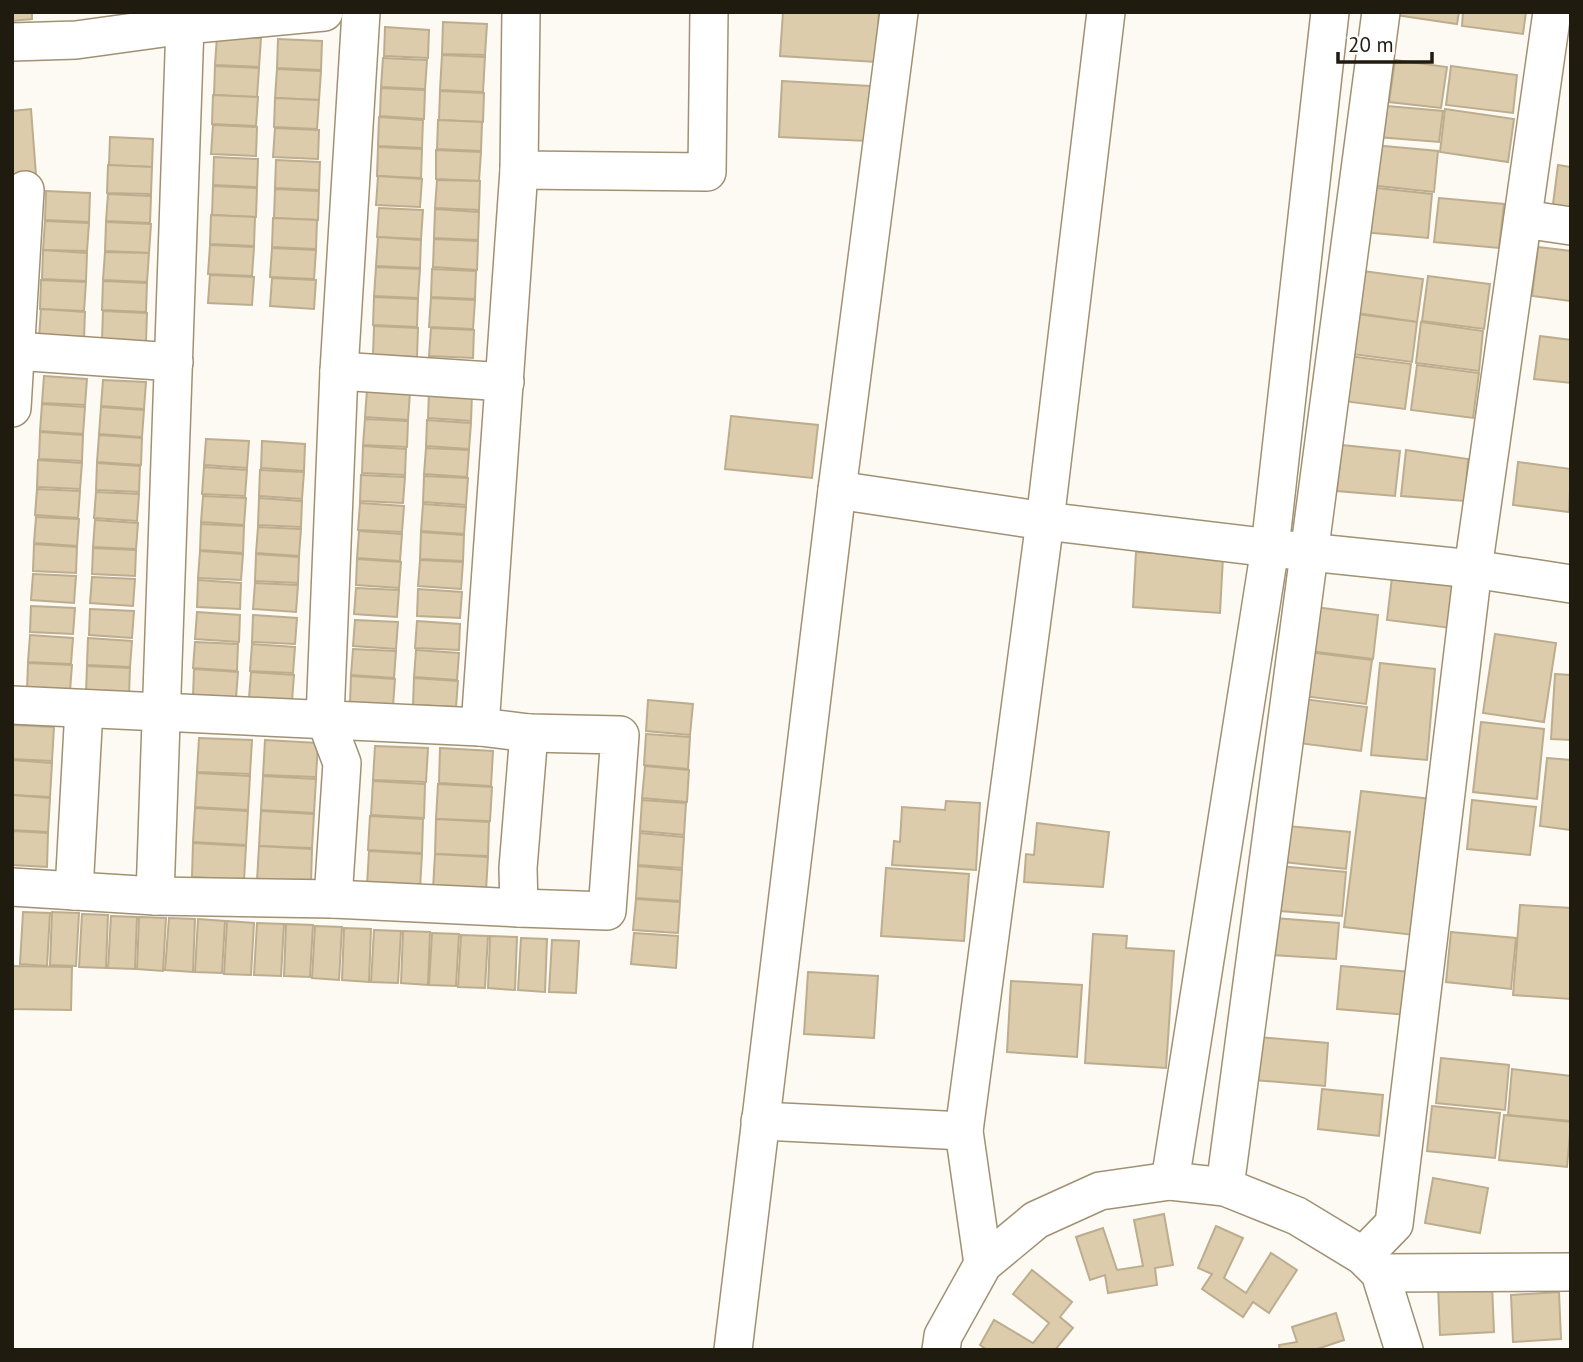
<svg xmlns="http://www.w3.org/2000/svg" width="1583" height="1362" font-family="'PT Sans',sans-serif">
<style>
.building{fill:#dcccac;stroke:#bcad8e;stroke-width:2}
.lines{fill:none;stroke-linecap:round;stroke-linejoin:round}
.street-casing{stroke:#a09173;stroke-width:40}
.street{stroke:#fff;stroke-width:37}
</style>
<rect width="100%" height="100%" fill="#fdfaf4"/>
<!-- building -->
<g class="building">
<path d="M12 12H32V19L12 21Z"/>
<path d="M783 12H879L876 62 780 56Z"/>
<path d="M1395 12H1459L1457 24 1395 15Z"/>
<path d="M1463 12H1526L1523 34 1462 26Z"/>
<path d="M443 22 487 24 485 55 442 54Z"/>
<path d="M385 27 429 30 428 58 384 56Z"/>
<path d="M217 36 261 38 259 67 215 65Z"/>
<path d="M278 39 322 41 321 70 277 68Z"/>
<path d="M442 55 485 57 483 92 440 90Z"/>
<path d="M383 58 427 60 425 89 381 87Z"/>
<path d="M1395 60 1447 67 1441 108 1389 102Z"/>
<path d="M215 66 259 68 257 97 214 95Z"/>
<path d="M1451 66 1517 75 1513 113 1446 105Z"/>
<path d="M277 69 321 71 319 100 275 98Z"/>
<path d="M782 81 870 86 868 141 779 137Z"/>
<path d="M381 88 425 90 424 119 380 116Z"/>
<path d="M440 91 484 93 483 122 439 120Z"/>
<path d="M213 95 258 97 256 126 212 124Z"/>
<path d="M275 98 319 100 317 129 274 127Z"/>
<path d="M1387 106 1443 111 1439 142 1377 137 1379 116 1386 117Z"/>
<path d="M31 109 36 175 12 177V111Z"/>
<path d="M1445 109 1514 119 1508 162 1440 152Z"/>
<path d="M379 117 423 120 422 148 378 146Z"/>
<path d="M438 120 482 122 481 151 437 149Z"/>
<path d="M213 125 257 127 256 156 211 154Z"/>
<path d="M275 128 319 130 318 159 273 157Z"/>
<path d="M110 137 153 139 152 167 109 165Z"/>
<path d="M1373 145 1438 151 1434 192 1369 185Z"/>
<path d="M378 147 422 149 421 178 377 176Z"/>
<path d="M436 150 481 152 479 181 436 179Z"/>
<path d="M214 157 258 159 257 187 213 185Z"/>
<path d="M276 160 320 162 319 190 275 188Z"/>
<path d="M108 165 152 167 151 194 107 193Z"/>
<path d="M1558 165 1571 167V215L1552 212Z"/>
<path d="M378 176 422 179 420 207 376 205Z"/>
<path d="M437 180 480 181 479 210 435 208Z"/>
<path d="M213 186 257 188 256 217 212 215Z"/>
<path d="M1368 187 1432 194 1428 238 1363 232Z"/>
<path d="M275 189 319 191 318 220 274 218Z"/>
<path d="M46 191 90 193 89 222 45 220Z"/>
<path d="M108 194 151 196 150 223 106 221Z"/>
<path d="M1439 198 1504 204 1499 248 1434 242Z"/>
<path d="M379 208 423 210 421 239 377 237Z"/>
<path d="M435 209 479 212 478 240 434 238Z"/>
<path d="M211 215 255 217 254 246 210 244Z"/>
<path d="M273 218 317 220 316 249 272 247Z"/>
<path d="M45 221 89 223 87 251 43 250Z"/>
<path d="M106 222 151 224 149 253 105 251Z"/>
<path d="M378 237 421 240 420 268 376 266Z"/>
<path d="M434 239 478 241 477 270 433 267Z"/>
<path d="M210 245 254 247 252 276 208 274Z"/>
<path d="M1538 247 1571 251V301L1532 296Z"/>
<path d="M272 248 316 250 314 279 270 277Z"/>
<path d="M43 250 87 253 86 281 42 279Z"/>
<path d="M105 252 149 253 147 282 103 280Z"/>
<path d="M376 267 420 269 418 298 374 296Z"/>
<path d="M432 269 476 271 475 299 431 297Z"/>
<path d="M1363 271 1423 279 1417 322 1357 313Z"/>
<path d="M210 275 254 277 252 305 208 303Z"/>
<path d="M1428 276 1490 284 1484 329 1422 321Z"/>
<path d="M272 278 316 280 314 309 270 306Z"/>
<path d="M41 280 86 282 84 311 40 309Z"/>
<path d="M103 281 147 283 146 312 102 310Z"/>
<path d="M374 297 418 299 417 327 373 325Z"/>
<path d="M431 298 475 300 473 329 429 327Z"/>
<path d="M41 309 85 312 84 340 39 338Z"/>
<path d="M103 311 147 313 146 342 102 340Z"/>
<path d="M1357 314 1417 322 1412 362 1352 354Z"/>
<path d="M1421 322 1483 331 1479 371 1416 363Z"/>
<path d="M374 326 418 328 417 357 373 355Z"/>
<path d="M431 328 474 330 473 358 429 356Z"/>
<path d="M1540 336 1571 340V383L1534 379Z"/>
<path d="M1349 356 1411 364 1405 409 1343 401Z"/>
<path d="M1417 365 1479 373 1473 418 1411 410Z"/>
<path d="M44 376 87 379 85 405 42 403Z"/>
<path d="M103 380 146 382 144 409 101 406Z"/>
<path d="M367 390 410 393 408 420 365 417Z"/>
<path d="M429 392 472 394 471 421 428 418Z"/>
<path d="M42 404 85 407 83 434 40 431Z"/>
<path d="M101 407 144 410 142 437 99 434Z"/>
<path d="M731 416 818 425 812 478 725 469Z"/>
<path d="M365 419 408 421 407 447 363 445Z"/>
<path d="M427 420 471 423 469 449 426 446Z"/>
<path d="M40 432 83 435 82 461 39 459Z"/>
<path d="M99 435 142 438 141 465 97 462Z"/>
<path d="M206 439 249 441 247 468 204 465Z"/>
<path d="M262 441 305 444 304 471 261 468Z"/>
<path d="M1342 445 1400 451 1395 496 1337 491Z"/>
<path d="M363 446 406 449 405 475 362 473Z"/>
<path d="M426 448 469 450 467 477 424 474Z"/>
<path d="M1406 450 1468 459 1465 501 1401 496Z"/>
<path d="M38 460 82 463 80 489 37 487Z"/>
<path d="M1518 462 1571 469 1569 512 1513 505Z"/>
<path d="M97 463 140 466 139 492 96 490Z"/>
<path d="M204 467 247 470 245 496 202 494Z"/>
<path d="M260 470 304 472 302 499 259 496Z"/>
<path d="M361 475 405 477 403 503 360 501Z"/>
<path d="M424 476 468 478 466 505 423 502Z"/>
<path d="M37 489 80 491 78 518 35 515Z"/>
<path d="M96 492 139 494 137 521 94 518Z"/>
<path d="M203 496 246 498 244 525 201 522Z"/>
<path d="M259 498 302 501 301 527 258 525Z"/>
<path d="M360 503 404 506 402 532 358 530Z"/>
<path d="M423 504 466 507 464 534 421 531Z"/>
<path d="M36 517 79 519 77 546 34 543Z"/>
<path d="M95 520 138 523 136 549 93 547Z"/>
<path d="M201 524 244 526 243 553 200 550Z"/>
<path d="M258 527 301 529 299 556 256 553Z"/>
<path d="M359 531 402 534 400 561 357 558Z"/>
<path d="M421 532 464 535 463 561 420 559Z"/>
<path d="M34 544 77 547 76 573 33 571Z"/>
<path d="M93 548 136 550 135 576 92 574Z"/>
<path d="M200 551 243 554 241 580 198 578Z"/>
<path d="M1136 552 1223 557 1220 613 1133 607Z"/>
<path d="M256 554 299 557 298 583 255 581Z"/>
<path d="M357 559 401 562 399 588 356 585Z"/>
<path d="M420 560 463 562 461 589 418 586Z"/>
<path d="M33 574 76 576 74 603 31 600Z"/>
<path d="M92 577 135 579 133 606 90 603Z"/>
<path d="M1392 577 1456 584 1451 628 1387 620Z"/>
<path d="M198 580 241 583 240 609 197 607Z"/>
<path d="M255 583 298 585 296 612 253 609Z"/>
<path d="M356 588 399 590 397 617 354 614Z"/>
<path d="M418 589 462 592 460 618 417 616Z"/>
<path d="M31 606 75 608 73 634 30 632Z"/>
<path d="M1315 607 1378 615 1373 659 1309 651Z"/>
<path d="M90 609 134 611 132 638 89 635Z"/>
<path d="M197 612 240 615 239 642 195 639Z"/>
<path d="M253 615 297 618 295 644 252 642Z"/>
<path d="M355 620 398 622 396 649 353 646Z"/>
<path d="M417 621 460 624 459 650 415 648Z"/>
<path d="M1495 634 1556 643 1544 722 1483 713Z"/>
<path d="M30 635 73 638 71 664 28 662Z"/>
<path d="M88 638 132 641 130 667 87 665Z"/>
<path d="M195 642 238 644 237 671 193 668Z"/>
<path d="M252 644 295 647 293 673 250 671Z"/>
<path d="M353 649 396 651 394 678 351 675Z"/>
<path d="M416 650 459 653 457 680 414 677Z"/>
<path d="M1308 652 1372 660 1366 704 1303 696Z"/>
<path d="M28 663 72 665 70 691 27 689Z"/>
<path d="M1380 663 1435 669 1427 760 1371 755Z"/>
<path d="M87 666 130 668 129 695 86 692Z"/>
<path d="M194 669 238 672 236 698 193 696Z"/>
<path d="M251 672 294 675 292 701 249 698Z"/>
<path d="M1555 674 1571 675V740L1551 739Z"/>
<path d="M351 676 395 679 393 706 350 703Z"/>
<path d="M414 678 458 681 456 707 413 705Z"/>
<path d="M1303 699 1367 707 1361 751 1298 743Z"/>
<path d="M648 700 693 704 690 735 646 731Z"/>
<path d="M1481 722 1544 729 1537 799 1473 792Z"/>
<path d="M12 725 54 727 52 761 12 759Z"/>
<path d="M646 734 690 737 688 769 644 765Z"/>
<path d="M199 738 252 740 250 774 197 772Z"/>
<path d="M265 740 318 743 316 777 263 775Z"/>
<path d="M375 746 428 748 426 782 373 780Z"/>
<path d="M440 748 493 751 491 786 439 783Z"/>
<path d="M1547 758 1571 760V830L1540 826Z"/>
<path d="M12 760 52 763 50 797 12 795Z"/>
<path d="M645 766 689 770 687 802 642 798Z"/>
<path d="M197 773 250 776 248 810 195 807Z"/>
<path d="M263 776 316 779 314 813 261 810Z"/>
<path d="M373 781 425 784 424 818 371 815Z"/>
<path d="M438 784 492 787 490 821 436 819Z"/>
<path d="M1361 791 1431 799 1414 935 1344 927Z"/>
<path d="M12 795 50 798 48 832 12 830Z"/>
<path d="M642 800 686 803 684 835 640 831Z"/>
<path d="M1472 800 1536 807 1530 855 1467 849Z"/>
<path d="M946 801 980 803 976 870 892 865 894 841 900 842 902 807 945 810Z"/>
<path d="M195 808 248 811 246 845 193 842Z"/>
<path d="M261 811 314 814 312 848 259 846Z"/>
<path d="M370 816 423 819 422 853 368 850Z"/>
<path d="M436 819 489 822 488 856 435 854Z"/>
<path d="M1037 823 1109 832 1103 887 1024 882 1026 854 1034 855Z"/>
<path d="M1288 826 1350 832 1346 869 1284 862Z"/>
<path d="M12 831 48 833 47 867 12 865Z"/>
<path d="M640 833 684 837 682 868 638 865Z"/>
<path d="M193 843 246 846 244 880 192 877Z"/>
<path d="M259 846 312 849 311 883 257 881Z"/>
<path d="M369 851 422 854 420 888 367 885Z"/>
<path d="M435 854 488 857 486 891 433 889Z"/>
<path d="M638 866 682 870 680 901 636 898Z"/>
<path d="M1278 866 1346 872 1342 916 1280 911Z"/>
<path d="M886 868 969 874 964 941 881 936Z"/>
<path d="M636 899 680 902 678 933 633 930Z"/>
<path d="M1520 905 1571 908V999L1513 995Z"/>
<path d="M23 912 50 913 47 966 20 964Z"/>
<path d="M52 912 79 913 76 966 50 965Z"/>
<path d="M82 914 108 915 106 968 79 967Z"/>
<path d="M111 916 137 917 135 969 108 968Z"/>
<path d="M139 917 166 918 163 971 137 969Z"/>
<path d="M169 918 195 919 193 972 165 970Z"/>
<path d="M1274 918 1339 923 1336 959 1272 955Z"/>
<path d="M198 919 225 921 222 973 195 972Z"/>
<path d="M227 921 254 923 251 975 224 974Z"/>
<path d="M257 923 284 924 281 976 254 975Z"/>
<path d="M286 924 313 925 310 977 284 976Z"/>
<path d="M315 926 342 927 339 980 312 978Z"/>
<path d="M344 928 371 929 369 982 342 980Z"/>
<path d="M374 930 401 931 398 983 371 982Z"/>
<path d="M403 931 430 932 428 985 401 983Z"/>
<path d="M1451 932 1516 938 1511 989 1446 982Z"/>
<path d="M432 933 459 934 456 986 429 985Z"/>
<path d="M634 933 678 936 676 968 631 964Z"/>
<path d="M1093 934 1127 936 1126 948 1174 951 1166 1068 1085 1063Z"/>
<path d="M461 935 488 936 485 988 458 987Z"/>
<path d="M490 936 517 937 515 990 488 988Z"/>
<path d="M521 938 547 939 545 992 518 990Z"/>
<path d="M552 940 579 941 576 993 549 992Z"/>
<path d="M12 966 72 967 71 1010 12 1009Z"/>
<path d="M1341 966 1411 972 1408 1015 1337 1009Z"/>
<path d="M808 972 878 976 874 1038 804 1034Z"/>
<path d="M1011 981 1082 985 1077 1057 1007 1052Z"/>
<path d="M1258 1037 1328 1043 1325 1086 1254 1080Z"/>
<path d="M1441 1058 1509 1065 1505 1110 1436 1103Z"/>
<path d="M1512 1069 1571 1076V1121L1508 1115Z"/>
<path d="M1322 1089 1383 1095 1379 1136 1318 1129Z"/>
<path d="M1432 1106 1500 1113 1495 1158 1427 1151Z"/>
<path d="M1504 1115 1571 1122 1567 1167 1499 1160Z"/>
<path d="M1433 1178 1488 1188 1480 1233 1425 1223Z"/>
<path d="M1164 1214 1173 1265 1155 1268 1157 1285 1108 1293 1105 1275 1090 1280 1076 1237 1103 1228 1117 1270 1143 1266 1134 1220Z"/>
<path d="M1216 1226 1243 1238 1224 1278 1246 1293 1271 1253 1297 1270 1269 1313 1253 1302 1243 1317 1202 1289 1212 1274 1198 1268Z"/>
<path d="M1032 1270 1072 1302 1060 1317 1073 1328 1055 1350H987L980 1345 994 1320 1033 1343 1049 1323 1013 1294Z"/>
<path d="M1492 1284 1494 1332 1440 1335 1438 1286Z"/>
<path d="M1559 1292 1561 1339 1513 1342 1511 1295Z"/>
<path d="M1336 1313 1344 1340 1314 1350H1280L1279 1345 1297 1342 1292 1327Z"/>
</g>
<g class="lines">
<defs>
<g id="street">
<path d="M521 12 519 170 707 172 709 12"/>
<path d="M12 42 76 40 185 25 324 12"/>
<path d="M1523 219 1571 226"/>
<path d="M15 351 174 362"/>
<path d="M339 371 505 382"/>
<path d="M12 408 25 190"/>
<path d="M837 490 1045 521 1270 548 1473 569 1571 584"/>
<path d="M12 705 480 727 529 733 620 735 607 911 519 908"/>
<path d="M480 727 519 170"/>
<path d="M12 887 155 896 333 899 519 908 518 868 529 733"/>
<path d="M74 891 84 709"/>
<path d="M155 896 185 25"/>
<path d="M333 899 342 763 325 718 339 371 361 12"/>
<path d="M760 1121 964 1131"/>
<path d="M1170 1181 1270 548 1330 12"/>
<path d="M1225 1187 1381 12"/>
<path d="M1363 1256 1394 1224 1473 569 1552 12"/>
<path d="M983 1264 964 1131 1045 521 1106 12"/>
<path d="M1380 1273 1571 1272"/>
<path d="M733 1350 837 490 899 12"/>
<path d="M941 1350 943 1336 983 1264 1036 1220 1100 1191 1170 1181 1225 1187 1297 1216 1363 1256 1380 1273 1404 1350"/>
</g>
</defs>
<!-- street casing -->
<use href="#street" class="street-casing"/>
<!-- street -->
<use href="#street" class="street"/>
</g>
<!-- border -->
<rect width="1583" height="1362" fill="none" stroke="#201b0f" stroke-width="28"/>
<!-- scale -->
<path d="M1338 52v10h94v-10" fill="none" stroke="#201b0f" stroke-width="3.5"/>
<text x="1348" y="52" font-size="21" fill="#201b0f" stroke="#ffffff" stroke-width="5" paint-order="stroke">20 m</text>
</svg>
